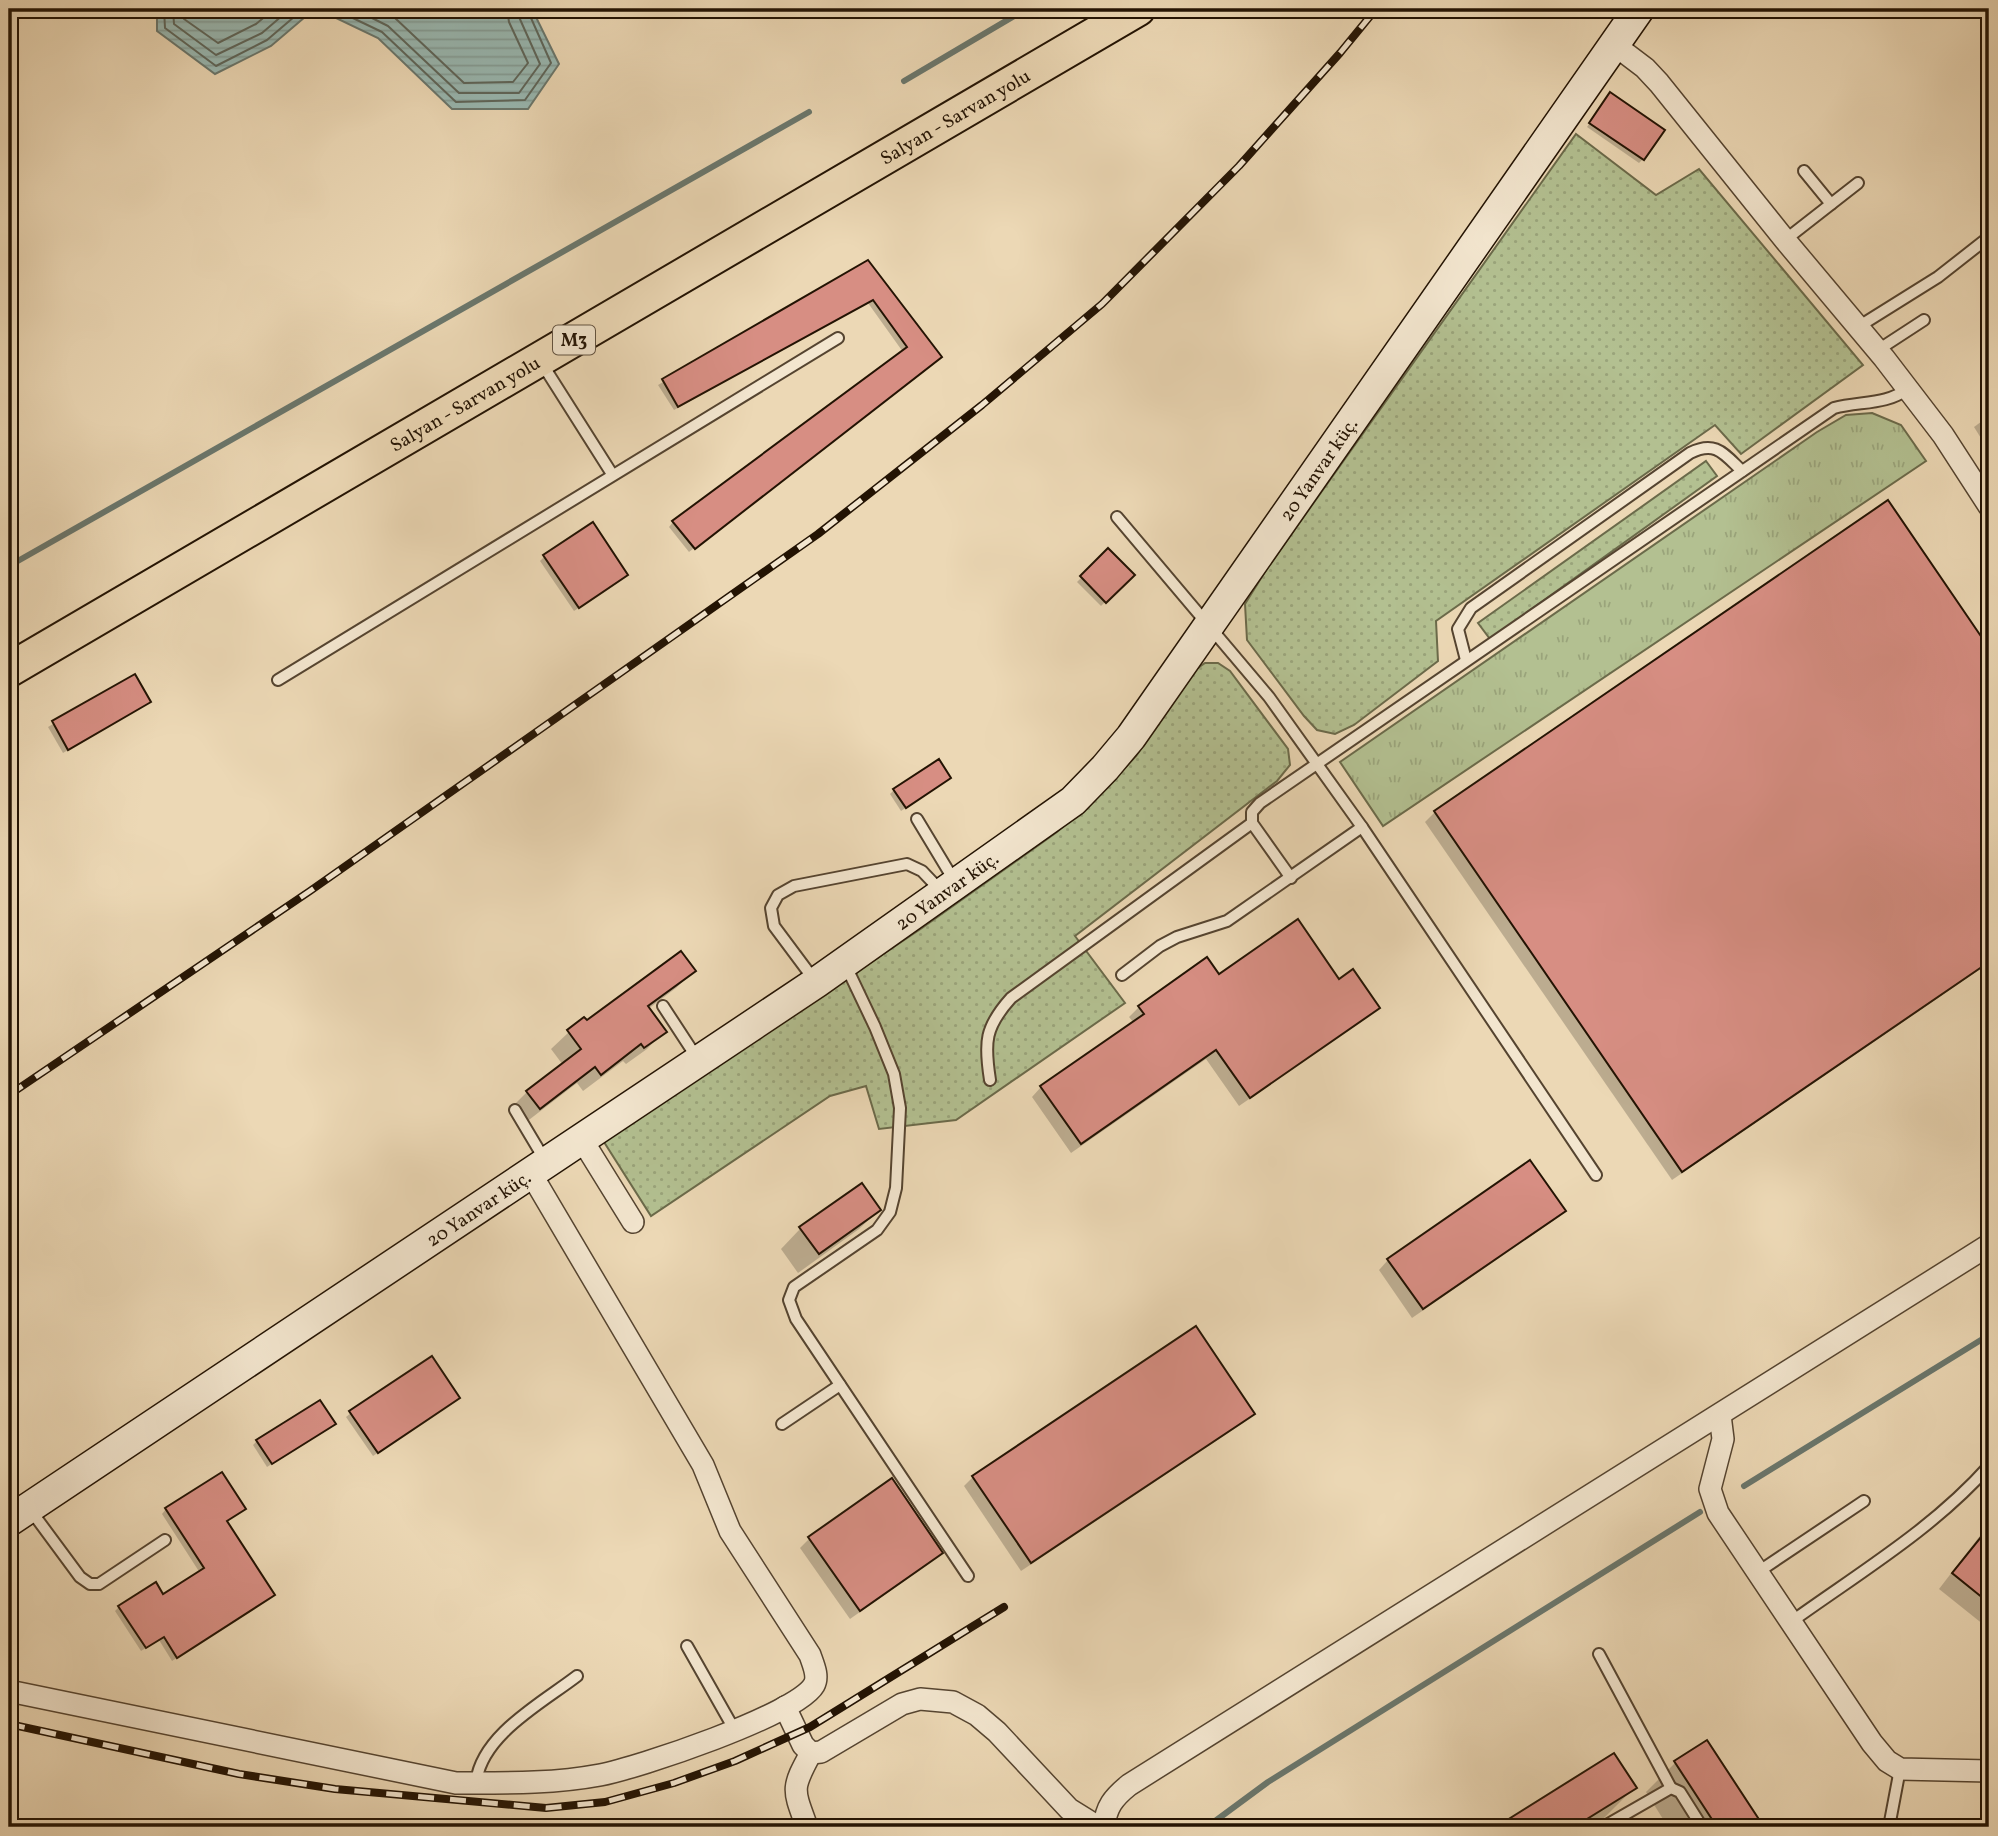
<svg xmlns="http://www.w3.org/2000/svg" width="1998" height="1836" font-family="Vollkorn,serif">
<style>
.grass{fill:url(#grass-dots);stroke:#6b6a4a;stroke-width:2}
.park{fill:url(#park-tufts);stroke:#6b6a4a;stroke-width:2}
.water{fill:url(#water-rules);stroke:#6a776d;stroke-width:2}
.shadow{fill:#0003}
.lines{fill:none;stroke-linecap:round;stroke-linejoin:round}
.shore{stroke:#5e665b;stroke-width:2}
.stream{stroke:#6a776d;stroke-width:6}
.building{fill:#d78e83;stroke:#231303;stroke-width:2}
.lane-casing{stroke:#554430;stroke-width:14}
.street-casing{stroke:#554430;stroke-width:24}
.secondary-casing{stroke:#231303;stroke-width:33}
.primary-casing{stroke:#231303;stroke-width:37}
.lane{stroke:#f3e6cf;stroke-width:10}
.street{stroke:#f3e6cf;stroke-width:21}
.secondary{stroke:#f3e6cf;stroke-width:30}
.primary{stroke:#ecd8b5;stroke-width:33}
.rail-casing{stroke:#231303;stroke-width:8}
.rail{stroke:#f3e6cf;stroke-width:5;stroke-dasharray:16;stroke-linecap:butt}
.labels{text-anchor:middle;stroke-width:7;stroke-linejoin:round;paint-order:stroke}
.shield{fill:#f3e6cf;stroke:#615240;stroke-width:2}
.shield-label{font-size:18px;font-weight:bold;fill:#231303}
.street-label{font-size:19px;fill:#231303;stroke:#f3e6cf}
</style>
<defs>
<pattern id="grass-dots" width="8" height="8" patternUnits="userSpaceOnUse" patternTransform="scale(1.75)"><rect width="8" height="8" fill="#b3c091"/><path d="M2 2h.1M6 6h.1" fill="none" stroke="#9aa47b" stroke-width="1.8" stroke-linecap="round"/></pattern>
<pattern id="park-tufts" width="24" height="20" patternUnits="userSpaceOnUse" patternTransform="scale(1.75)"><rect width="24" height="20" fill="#b3c091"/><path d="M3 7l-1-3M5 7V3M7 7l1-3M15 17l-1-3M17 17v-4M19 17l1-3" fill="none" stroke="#9aa47b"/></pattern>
<pattern id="water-rules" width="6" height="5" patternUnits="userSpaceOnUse" patternTransform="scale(1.75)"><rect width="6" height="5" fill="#99b9b3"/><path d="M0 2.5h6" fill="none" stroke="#849e98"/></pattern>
</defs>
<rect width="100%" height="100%" fill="#ecd8b5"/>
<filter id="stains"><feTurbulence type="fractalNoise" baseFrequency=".00286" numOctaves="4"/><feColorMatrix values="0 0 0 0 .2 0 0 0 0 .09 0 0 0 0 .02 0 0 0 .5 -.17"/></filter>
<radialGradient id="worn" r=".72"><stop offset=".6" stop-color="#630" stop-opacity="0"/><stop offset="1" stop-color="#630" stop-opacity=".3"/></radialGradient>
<!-- grass -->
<g class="grass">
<path d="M1576 134 1656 195 1699 169 1863 365 1741 454 1715 425 1436 621 1438 661 1354 725 1335 734 1317 730 1304 716 1247 640 1245 604 1268 567Z"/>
<path d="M1706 461 1717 476 1490 639 1478 623Z"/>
<path d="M1205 663H1218L1230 671 1288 749 1290 765 1277 781 1075 936 1125 1003 956 1120 879 1129 866 1086 830 1096 651 1216 604 1142 922 928 1057 832 1103 791 1136 756 1195 670Z"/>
</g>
<!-- park -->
<path class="park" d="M1872 413 1901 425 1926 461 1383 826 1340 762 1817 432 1846 415Z"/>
<!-- water -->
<path class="water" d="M157 9H532L559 64 528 109H452L378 38 332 16 305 17 271 46 215 74 157 31Z"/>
<!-- shadow -->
<g class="shadow">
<path d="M1606 99 1643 159 1639 163 1587 127Z"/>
<path d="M868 263 936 361 689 552 669 527 673 522 903 352 868 303 674 410 658 385Z"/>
<path d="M1989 416V451L1974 427Z"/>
<path d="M1887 503 1989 651V963L1672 1180 1425 822 1435 812Z"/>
<path d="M1108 551 1132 575 1101 606 1077 582Z"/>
<path d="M545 556 622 579 574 611 540 561Z"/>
<path d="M134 676 149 702 63 753 48 727Z"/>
<path d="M945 782 901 811 890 794 894 790Z"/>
<path d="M9 912 18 926 9 933Z"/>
<path d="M1207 960 1218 976 1339 981 1378 1008 1368 1017 1239 1106 1206 1059 1071 1153 1032 1097 1041 1087 1134 1023 1129 1017 1139 1007Z"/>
<path d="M694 971 676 988 648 1009 664 1031 647 1049 626 1064 623 1061 583 1091 577 1083 521 1126 509 1110 527 1092 563 1065 551 1049 569 1032Z"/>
<path d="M879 1210 859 1229 798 1273 781 1249 800 1229Z"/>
<path d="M1563 1211 1554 1220 1412 1318 1379 1270 1388 1260Z"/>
<path d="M454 1402 373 1456 346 1417 351 1413Z"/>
<path d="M1253 1414 1243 1423 1021 1571 964 1486 973 1477Z"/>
<path d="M329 1428 267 1467 253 1445 257 1441Z"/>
<path d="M892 1480 941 1553 931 1562 850 1619 800 1548 809 1539Z"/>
<path d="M166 1509H244L225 1522 268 1599 172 1661 159 1640 141 1651 115 1611 119 1607 163 1597 200 1573 162 1514Z"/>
<path d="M1989 1524V1629L1939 1589Z"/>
<path d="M1707 1742 1762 1827H1668L1646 1792 1676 1762Z"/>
<path d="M1614 1755 1634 1788 1604 1818 1590 1827H1499Z"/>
</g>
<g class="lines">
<!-- shore -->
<g class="shore">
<path d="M164 9 165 28 216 66 267 40 301 11 328 9"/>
<path d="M173 9 174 24 216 55 262 33 290 9"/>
<path d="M184 9V19L218 43 256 24 274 9"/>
<path d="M334 9 382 32 456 102 525 100 551 63 527 9"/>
<path d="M354 9 388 26 459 93H519L540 64 519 17 518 9"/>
<path d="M378 9 395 18 464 83 513 82 528 63 509 22 507 9"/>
</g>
<!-- stream -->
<g class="stream">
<path d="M904 81 1026 9"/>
<path d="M9 566 809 112"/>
<path d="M1744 1486 1989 1335"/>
<path d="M1207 1827 1268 1782 1700 1512"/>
</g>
</g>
<!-- building -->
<g class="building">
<path d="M1610 92 1665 130 1644 160 1589 123Z"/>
<path d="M868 260 942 357 695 549 672 521 907 347 873 300 678 407 662 379Z"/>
<path d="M1888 500 1989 648V962L1682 1172 1434 811Z"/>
<path d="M593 522 628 575 579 608 543 555Z"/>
<path d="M1108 548 1135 575 1106 603 1080 576Z"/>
<path d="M135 674 151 702 68 750 52 721Z"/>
<path d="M939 759 951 778 906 808 893 789Z"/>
<path d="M1298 919 1339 979 1353 969 1380 1008 1250 1098 1216 1050 1081 1144 1040 1086 1144 1014 1138 1006 1207 957 1219 974Z"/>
<path d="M681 951 696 971 648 1006 667 1032 644 1048 641 1044 601 1075 595 1067 540 1109 526 1091 581 1049 567 1030 584 1017 587 1020Z"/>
<path d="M1530 1160 1566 1211 1423 1309 1387 1259Z"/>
<path d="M862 1183 881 1210 819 1254 799 1227Z"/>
<path d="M1196 1326 1255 1414 1031 1563 972 1476Z"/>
<path d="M432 1356 460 1398 378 1453 349 1411Z"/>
<path d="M320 1400 336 1424 272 1464 256 1440Z"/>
<path d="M222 1472 246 1509 227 1521 275 1595 177 1658 164 1637 146 1648 118 1606 156 1582 163 1594 204 1568 165 1508Z"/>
<path d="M892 1478 943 1553 860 1611 808 1537Z"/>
<path d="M1989 1527V1603L1952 1573Z"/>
<path d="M1707 1740 1764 1827H1717L1674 1761Z"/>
<path d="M1614 1753 1637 1788 1574 1827H1496Z"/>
</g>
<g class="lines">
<defs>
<g id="lane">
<path d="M1804 171 1831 204"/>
<path d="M1785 240 1858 183"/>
<path d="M1858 327 1938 277 1989 237"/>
<path d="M1878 350 1924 320"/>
<path d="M541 362 612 474"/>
<path d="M1117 517 1269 697 1362 827 1227 921 1177 937 1160 946 1122 975"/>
<path d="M1466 660 1458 629 1471 608 1690 453C1716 440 1724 454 1742 471"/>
<path d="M278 680 838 338"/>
<path d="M917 819 955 882"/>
<path d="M1362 827 1596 1175"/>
<path d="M1291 878 1252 823V812L1260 803 1834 408C1859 401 1887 405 1907 389"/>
<path d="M846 966 875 1027 894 1074 900 1108 896 1188 890 1212 877 1230 794 1287 789 1300 796 1319 968 1576"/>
<path d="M815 981 774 926 771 908 778 895 794 886 907 864 922 871 942 892"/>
<path d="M663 1006 697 1058"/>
<path d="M990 1080C984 1042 985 1027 1011 998L1252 823"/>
<path d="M515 1110 546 1162"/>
<path d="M782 1424 840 1385"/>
<path d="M29 1508 80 1577 90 1584H99L165 1540"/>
<path d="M1758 1572 1864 1501"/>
<path d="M1791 1622C1859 1573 1933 1529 1989 1466"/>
<path d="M687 1646 734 1729"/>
<path d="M1599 1654 1671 1788"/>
<path d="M476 1783C481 1735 542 1703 577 1676"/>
<path d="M1603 1827 1671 1788 1680 1792 1702 1827"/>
<path d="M1889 1827 1900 1769"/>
</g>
<g id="street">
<path d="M1616 46 1645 68 1659 83 1785 240 1884 358 1943 435 1989 506"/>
<path d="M581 1138 633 1222"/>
<path d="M1720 1415 1723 1439 1710 1489 1718 1513 1872 1743 1887 1761 1900 1769 1989 1771"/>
<path d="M9 1691 456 1783C504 1783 552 1784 600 1775 637 1768 797 1715 814 1685 819 1676 813 1664 810 1655L730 1531 703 1465 530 1172"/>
<path d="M785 1707 803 1745 811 1753 821 1752 902 1704 920 1699 953 1702 977 1715 997 1732 1069 1809 1098 1827"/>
<path d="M807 1827C793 1789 791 1789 811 1753"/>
<path d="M1104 1827C1106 1807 1113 1798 1129 1785L1989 1245"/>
</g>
<g id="secondary">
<path id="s1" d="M9 1521 817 982 1073 801 1105 768 1131 737 1639 9"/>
</g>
<g id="primary">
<path id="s2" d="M9 670 1138 9"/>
</g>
</defs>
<!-- lane casing -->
<use href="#lane" class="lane-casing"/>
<!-- street casing -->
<use href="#street" class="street-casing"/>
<!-- secondary casing -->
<use href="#secondary" class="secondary-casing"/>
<!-- primary casing -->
<use href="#primary" class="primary-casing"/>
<!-- lane -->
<use href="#lane" class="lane"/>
<!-- street -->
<use href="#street" class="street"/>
<!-- secondary -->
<use href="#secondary" class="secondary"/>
<!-- primary -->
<use href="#primary" class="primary"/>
<defs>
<g id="rail">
<path d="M9 1095 310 891 818 534 982 405 1102 304 1239 166 1340 53 1376 9"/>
<path d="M9 1724 239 1774 335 1789 546 1808 605 1802 674 1783 735 1761 810 1727 1004 1607"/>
</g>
</defs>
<!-- rail casing -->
<use href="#rail" class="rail-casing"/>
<!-- rail -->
<use href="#rail" class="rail"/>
</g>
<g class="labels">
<!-- shield labels -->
<rect class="shield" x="553" y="325.5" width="42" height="29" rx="5"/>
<g class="shield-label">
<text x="574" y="346">M3</text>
</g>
<!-- street labels -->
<g class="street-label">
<text dy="7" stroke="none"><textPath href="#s2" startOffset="1096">Salyan - Sarvan yolu</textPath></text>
<text dy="7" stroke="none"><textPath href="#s2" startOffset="528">Salyan - Sarvan yolu</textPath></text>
<text dy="7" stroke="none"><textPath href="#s1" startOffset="1698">20 Yanvar küç.</textPath></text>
<text dy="7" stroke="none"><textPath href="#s1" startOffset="1130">20 Yanvar küç.</textPath></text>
<text dy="7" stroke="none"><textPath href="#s1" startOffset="564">20 Yanvar küç.</textPath></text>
</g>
</g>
<!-- margin -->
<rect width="1998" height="1836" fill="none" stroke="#ecd8b5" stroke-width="35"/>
<rect x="10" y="10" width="1977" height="1815" fill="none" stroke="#231303" stroke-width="3.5"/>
<rect x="18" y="18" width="1963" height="1801" fill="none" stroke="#231303" stroke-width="2"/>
<rect width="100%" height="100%" filter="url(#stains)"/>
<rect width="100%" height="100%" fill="url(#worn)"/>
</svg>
